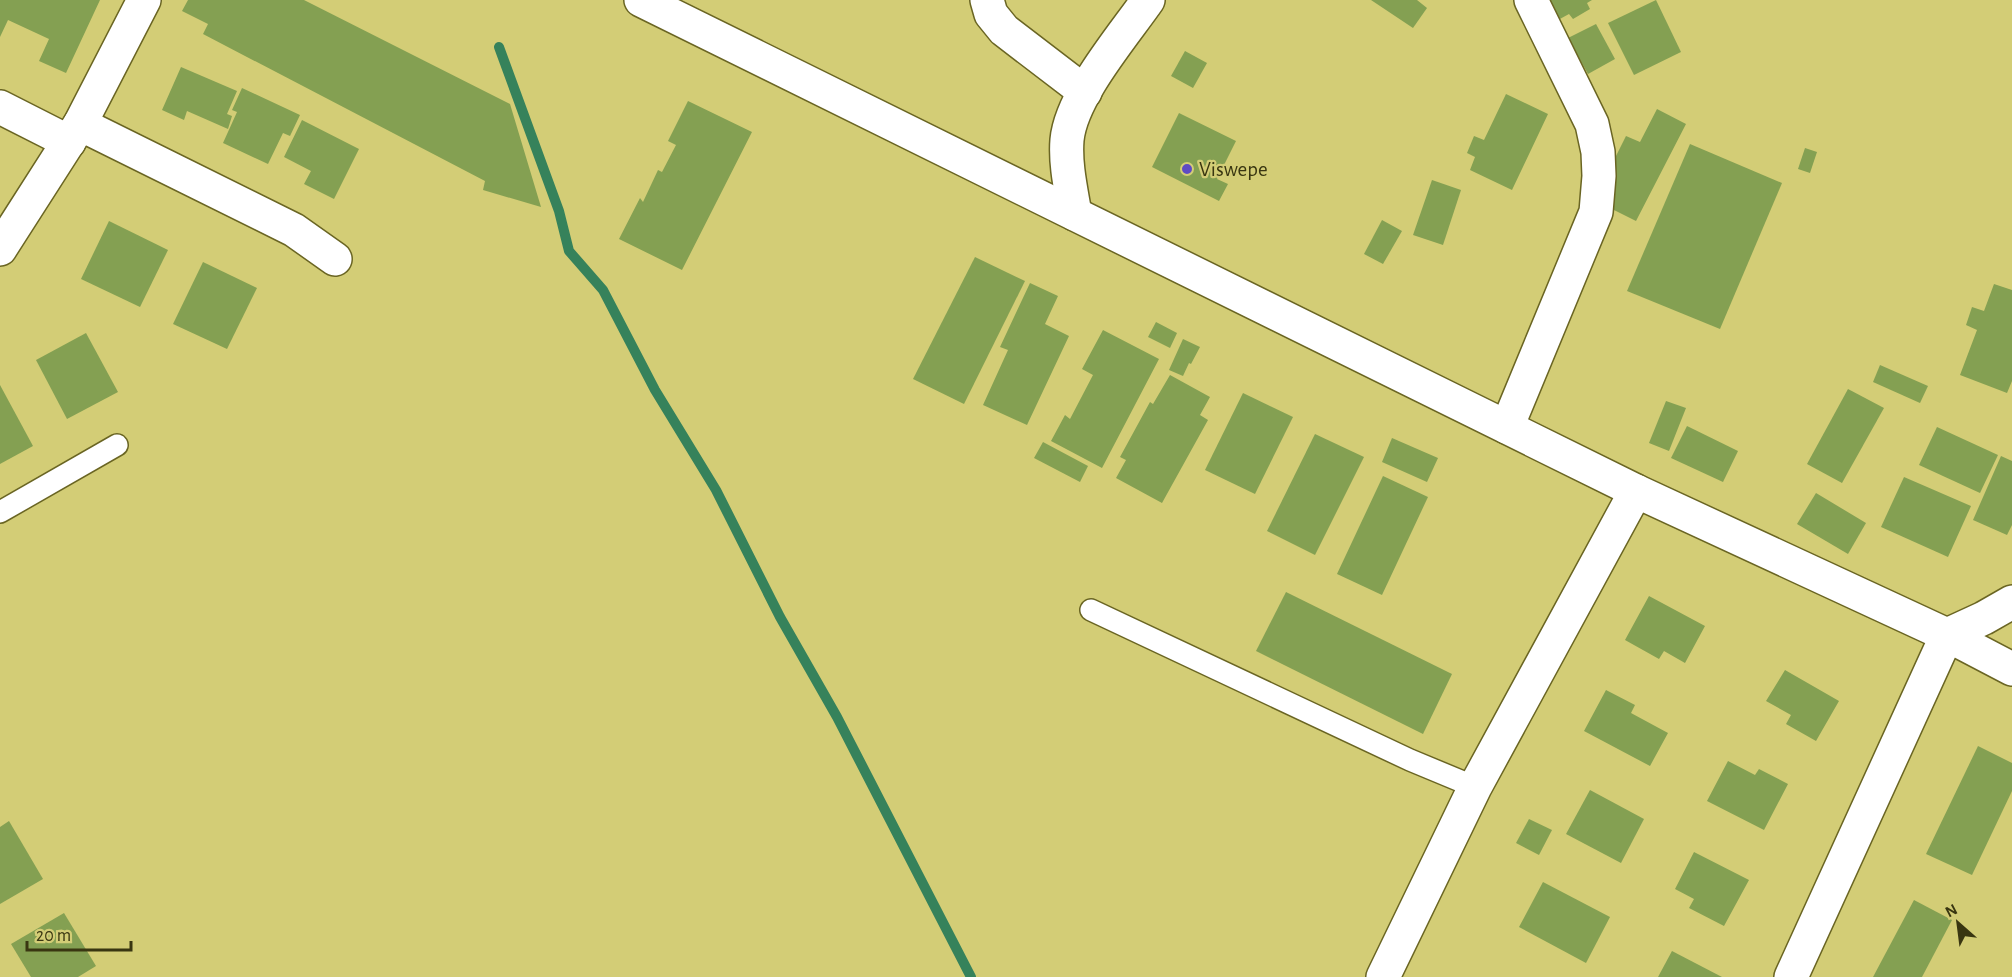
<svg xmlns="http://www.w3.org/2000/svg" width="2012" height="977" font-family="'Alegreya Sans',sans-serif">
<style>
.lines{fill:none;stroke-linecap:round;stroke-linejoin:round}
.stream{stroke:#36825b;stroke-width:10}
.building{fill:#84a052}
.lane-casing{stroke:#6a6523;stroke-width:24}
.street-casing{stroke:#6a6523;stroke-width:36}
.secondary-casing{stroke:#6a6523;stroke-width:36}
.lane{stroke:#fff;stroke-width:21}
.street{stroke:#fff;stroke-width:33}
.secondary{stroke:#fff;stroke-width:33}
.poi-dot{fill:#5e4bc3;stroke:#d3cd76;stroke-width:2}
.labels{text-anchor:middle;stroke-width:4.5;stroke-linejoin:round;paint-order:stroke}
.poi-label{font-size:21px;fill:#393611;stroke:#d3cd76;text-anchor:start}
</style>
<rect width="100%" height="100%" fill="#d3cd76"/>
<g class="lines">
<!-- stream -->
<path class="stream" d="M499 47 559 211 569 251 603 290 655 390 716 490 780 617 837 717 971 977"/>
</g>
<!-- building -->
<g class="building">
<path d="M0 0H100L66 73 39 61 49 39 8 20 0 37Z"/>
<path d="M188 0H304L510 104 541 207 483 190 485 181 203 34 208 24 182 11Z"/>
<path d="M1371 0H1417L1427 8 1413 28Z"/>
<path d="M1546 0H1592L1587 3 1590 9 1573 19 1569 14 1558 20Z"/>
<path d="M1656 0 1681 52 1634 75 1608 23Z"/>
<path d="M1596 24 1615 59 1588 74 1568 38Z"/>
<path d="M1185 51 1207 63 1193 88 1171 76Z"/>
<path d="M181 67 237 91 227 114 232 116 228 129 187 111 184 120 162 110Z"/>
<path d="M242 88 300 115 290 136 283 133 268 164 223 143 237 112 232 110Z"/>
<path d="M1506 94 1548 114 1512 190 1470 170 1475 157 1467 153 1474 136 1484 140Z"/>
<path d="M688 101 752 132 682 270 619 239 640 198 643 202 658 170 662 172 676 145 668 141Z"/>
<path d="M1657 109 1686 124 1636 221 1608 207 1599 190 1626 136 1640 142Z"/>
<path d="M1179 113 1236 141 1217 179 1228 184 1219 201 1152 167Z"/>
<path d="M302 120 359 149 334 199 304 184 311 171 284 157Z"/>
<path d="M1690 144 1782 183 1720 329 1627 291Z"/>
<path d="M1805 148 1817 152 1810 173 1798 169Z"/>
<path d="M1432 180 1461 190 1443 245 1413 235Z"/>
<path d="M1382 220 1402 231 1383 264 1364 254Z"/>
<path d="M109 221 168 250 140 307 81 279Z"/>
<path d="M975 257 1025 281 964 404 913 379Z"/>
<path d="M203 262 257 288 227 349 173 324Z"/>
<path d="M1030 283 1058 296 1045 324 1069 336 1027 425 983 405 1008 350 1000 347Z"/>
<path d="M1994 284 2012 290V381L2007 393 1960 375 1977 330 1966 325 1972 307 1984 311Z"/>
<path d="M1156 322 1177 333 1170 348 1148 337Z"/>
<path d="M1103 330 1159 359 1102 468 1051 441 1065 415 1070 419 1093 375 1082 369Z"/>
<path d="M86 333 118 392 67 419 36 360Z"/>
<path d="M1183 339 1200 347 1191 364 1189 363 1183 376 1169 370Z"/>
<path d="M1880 365 1928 386 1920 403 1873 382Z"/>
<path d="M1170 375 1210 397 1200 415 1208 420 1162 503 1116 478 1126 460 1120 457 1150 402 1153 404Z"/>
<path d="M0 385 33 446 0 464Z"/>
<path d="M1848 389 1884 408 1842 483 1807 464Z"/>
<path d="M1243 393 1293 417 1255 494 1205 470Z"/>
<path d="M1666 401 1686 408 1669 451 1649 443Z"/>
<path d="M1687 426 1738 451 1723 482 1671 458Z"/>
<path d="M1937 427 1998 455 1980 493 1919 465Z"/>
<path d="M1315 434 1364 457 1315 555 1267 531Z"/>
<path d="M1392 438 1438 458 1427 482 1382 462Z"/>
<path d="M1043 442 1088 466 1080 482 1034 458Z"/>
<path d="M2001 456 2012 461V525L2007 535 1973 520Z"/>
<path d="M1383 476 1428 497 1382 595 1337 574Z"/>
<path d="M1904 477 1971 506 1948 557 1881 527Z"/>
<path d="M1816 493 1866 523 1848 554 1797 524Z"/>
<path d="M1286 592 1452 674 1423 734 1256 651Z"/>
<path d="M1649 596 1705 626 1685 663 1664 651 1659 659 1625 640Z"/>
<path d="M1785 670 1839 701 1816 741 1786 724 1791 715 1766 701Z"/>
<path d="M1606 690 1635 705 1631 713 1668 733 1650 766 1584 731Z"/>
<path d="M1978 746 2012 763V791L1972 875 1926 854Z"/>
<path d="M1728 761 1755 775 1759 769 1788 784 1764 830 1707 801Z"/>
<path d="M1590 790 1644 819 1621 863 1566 834Z"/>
<path d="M1529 819 1552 830 1539 855 1516 843Z"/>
<path d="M9 821 43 879 0 904V827Z"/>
<path d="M1694 852 1749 880 1724 926 1689 908 1694 899 1675 889Z"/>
<path d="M1543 882 1610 917 1586 963 1519 927Z"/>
<path d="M1914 900 1952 920 1922 977H1873Z"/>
<path d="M64 913 96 966 78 977H31L11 944Z"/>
<path d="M1672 951 1722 977H1658Z"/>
</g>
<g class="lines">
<defs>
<g id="lane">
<path d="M0 512 117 445"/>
<path d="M1091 610 1410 760 1475 787"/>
</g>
<g id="street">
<path d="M987 0 991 14 1004 30 1085 92"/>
<path d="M0 107 69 142"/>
<path d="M80 124 294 230 335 259"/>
<path d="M1075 214C1071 190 1065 164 1067 140 1071 96 1123 36 1148 0"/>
<path d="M0 249 80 124 144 0"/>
<path d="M1507 427 1596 212 1599 176 1598 152 1592 124 1531 0"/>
<path d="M1383 977 1475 787 1636 491"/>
<path d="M1791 977 1947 635 1984 618 2012 602"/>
</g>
<path id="secondary" d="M641 0 1636 491 1947 635 2012 669"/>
</defs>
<!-- lane casing -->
<use href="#lane" class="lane-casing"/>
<!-- street casing -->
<use href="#street" class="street-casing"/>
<!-- secondary casing -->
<use href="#secondary" class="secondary-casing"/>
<!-- lane -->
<use href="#lane" class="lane"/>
<!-- street -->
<use href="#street" class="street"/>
<!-- secondary -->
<use href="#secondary" class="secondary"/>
</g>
<!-- markers -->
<circle class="poi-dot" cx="1187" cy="169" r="6"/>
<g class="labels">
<!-- poi labels -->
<g class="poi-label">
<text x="1199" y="176">Viswepe</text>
</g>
</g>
<!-- north arrow -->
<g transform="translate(1958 923) rotate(332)" stroke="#d3cd76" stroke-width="4.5" paint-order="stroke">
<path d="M0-4.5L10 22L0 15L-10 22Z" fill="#393611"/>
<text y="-9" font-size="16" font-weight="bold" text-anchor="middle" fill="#393611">N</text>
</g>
<!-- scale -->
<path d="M27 941v9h104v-9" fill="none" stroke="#393611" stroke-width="3"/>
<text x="36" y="941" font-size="18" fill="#393611" stroke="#d3cd76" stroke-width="4.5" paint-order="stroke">20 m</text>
</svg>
